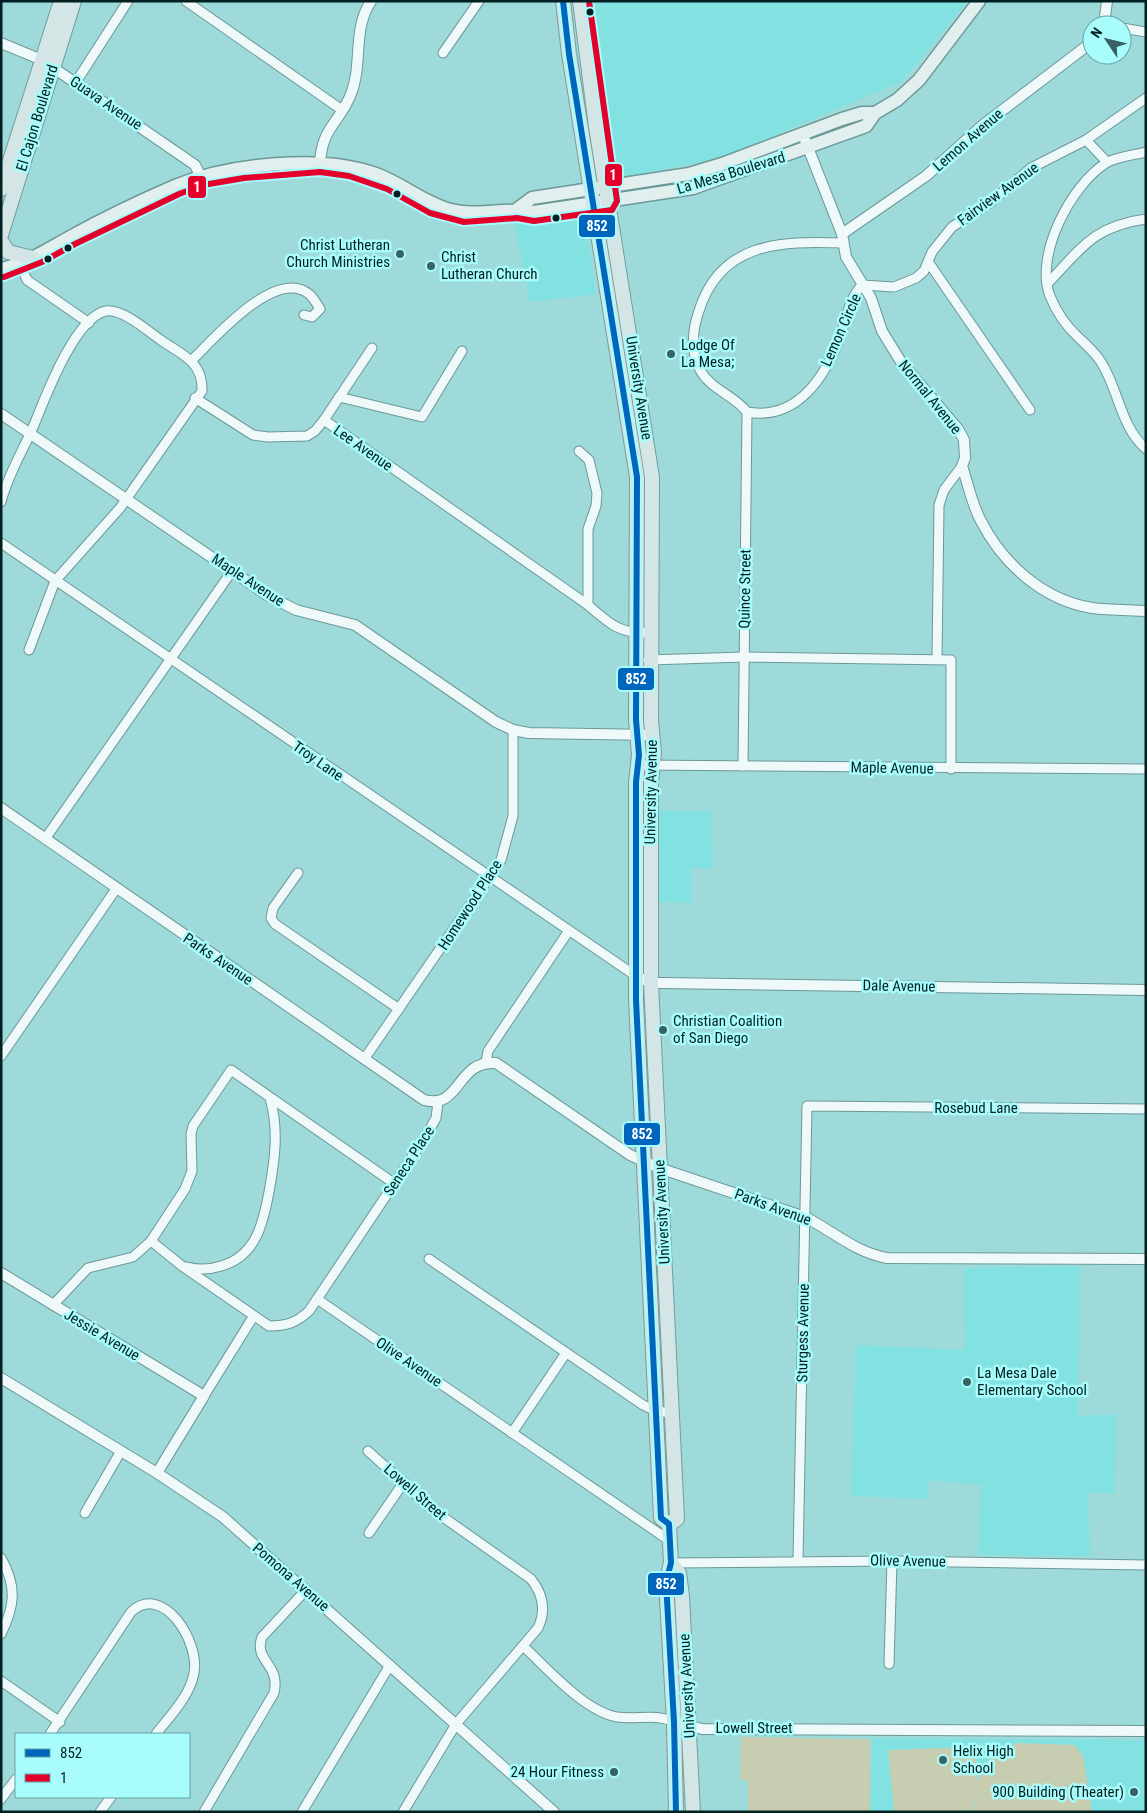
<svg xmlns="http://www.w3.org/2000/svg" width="1147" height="1813" font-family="'Roboto Condensed',sans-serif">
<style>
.built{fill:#82e2e2}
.green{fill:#c6cdb1}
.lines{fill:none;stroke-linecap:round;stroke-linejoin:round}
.minor-casing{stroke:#6c9898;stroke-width:11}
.tertiary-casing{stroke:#6c9898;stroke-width:12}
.secondary-casing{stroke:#6c9898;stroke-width:15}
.primary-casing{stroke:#739e9e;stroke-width:16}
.minor{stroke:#f0f9f9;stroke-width:9}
.tertiary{stroke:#f0f9f9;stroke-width:10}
.secondary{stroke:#e2efef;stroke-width:12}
.primary{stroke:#d4e5e5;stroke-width:14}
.bus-1-casing{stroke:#a9fcfc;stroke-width:10}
.bus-2-casing{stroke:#a9fcfc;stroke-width:10}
.bus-1{stroke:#0065bd;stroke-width:6}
.bus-2{stroke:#e4002b;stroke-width:6}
.bus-dot{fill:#002021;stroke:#a9fcfc;stroke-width:2}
.poi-dot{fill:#376162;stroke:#a9fcfc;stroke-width:2}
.labels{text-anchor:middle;stroke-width:5;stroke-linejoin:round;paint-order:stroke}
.street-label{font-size:15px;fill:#002021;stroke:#a9fcfc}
.poi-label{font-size:15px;fill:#002021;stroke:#a9fcfc;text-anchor:start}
.line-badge{stroke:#a9fcfc;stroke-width:2}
.badge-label{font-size:14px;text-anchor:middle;font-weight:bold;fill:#fff}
</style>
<rect width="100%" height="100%" fill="#9edada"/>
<!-- built -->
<g class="built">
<path d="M590 1H968L901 82 719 159 611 179Z"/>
<path d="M584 214 596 294 530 302 514 222 525 224Z"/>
<path d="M660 811H711L713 868H691V903L659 902Z"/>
<path d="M1080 1266 1078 1416 1116 1414 1115 1493H1088L1090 1556 978 1555 981 1485 929 1480 927 1499 851 1496 856 1345 965 1350 964 1268Z"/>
<path d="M741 1737 1146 1740V1812H748V1780H740Z"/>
</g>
<!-- green -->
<g class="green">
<path d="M741 1737 871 1739 870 1812H748V1780H740Z"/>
<path d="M1018 1743 1074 1745 1083 1756 1092 1812H975V1797L974 1812H894L888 1750 973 1747 977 1764 976 1782C986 1758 994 1753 1018 1743Z"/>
</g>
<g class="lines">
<defs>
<g id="minor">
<path d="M186 1 342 110"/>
<path d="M1122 28 1146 32"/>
<path d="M443 53 479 1"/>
<path d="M76 82 128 1"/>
<path d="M1086 140 1107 162"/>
<path d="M1146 152C1134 155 1116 157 1106 163 1071 185 1034 256 1050 296 1056 311 1066 326 1078 337 1086 345 1095 352 1101 362 1119 390 1120 426 1146 449"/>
<path d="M844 243C781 241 719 241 698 314 692 332 691 353 700 370 711 390 734 395 747 412 798 421 826 376 841 334 847 316 849 299 862 285L894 287 916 278 924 271 932 252 952 227 991 202 1031 168 1086 140 1146 98"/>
<path d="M929 263 1030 410"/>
<path d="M20 264 27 280 89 323"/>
<path d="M1047 284C1081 249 1093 226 1146 219"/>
<path d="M191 361C213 340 275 267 309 294 313 297 317 304 320 309L312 317 304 315"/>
<path d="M339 397 422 417 462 351"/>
<path d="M195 398 253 435 268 437 307 436 315 431 324 420 372 348"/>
<path d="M324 420 588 605C611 625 620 634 651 633"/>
<path d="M579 451 589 460 597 493 596 506 588 529V605"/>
<path d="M1 502C8 474 23 451 34 425 45 398 75 317 106 311 122 308 149 332 162 341 183 355 203 362 202 391L120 508 55 581 29 650"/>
<path d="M1 543 636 976"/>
<path d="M937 659 939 505 944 490 962 466"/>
<path d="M648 660 744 657 951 660V769"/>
<path d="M638 765 1146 769"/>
<path d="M743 766 747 412"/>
<path d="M45 839 232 571"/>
<path d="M298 873 273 908 271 918 275 924 399 1009"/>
<path d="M1 1056 116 889"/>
<path d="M365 1058 501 860 513 816V730"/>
<path d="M486 1062 488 1051 568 932"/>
<path d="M151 1241 182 1266 269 1326C286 1326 296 1323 309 1311L426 1136 436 1118 438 1102"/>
<path d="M429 1259 643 1405 656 1411 672 1413"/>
<path d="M187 1267C199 1270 209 1270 221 1266 256 1256 263 1224 269 1192 275 1159 279 1130 270 1098"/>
<path d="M317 1299 670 1541"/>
<path d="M53 1305 88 1268 133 1257 151 1241 185 1189 192 1171 191 1134 193 1126 231 1070 395 1184"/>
<path d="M204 1396 253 1317"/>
<path d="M512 1433 566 1353"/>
<path d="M368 1451 433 1510 531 1579C543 1594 546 1611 538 1628L456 1724 403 1812"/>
<path d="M85 1513 121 1451"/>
<path d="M369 1533 404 1482"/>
<path d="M1 1558C17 1586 15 1606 1 1634"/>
<path d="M798 1560 807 1106 1146 1109"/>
<path d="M671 1563 892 1561 1146 1565"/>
<path d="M523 1646C548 1669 584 1711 617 1717 637 1720 655 1713 674 1722"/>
<path d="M889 1664 892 1561"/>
<path d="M1 1681 60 1722"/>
<path d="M50 1734 131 1612C163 1582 200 1642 194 1673 190 1696 170 1716 156 1734"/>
<path d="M1 1799 16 1779"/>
<path d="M100 1812 111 1797"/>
<path d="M204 1812 274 1693C281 1664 253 1661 262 1637L306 1590"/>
<path d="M302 1812 390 1665"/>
</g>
<g id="tertiary">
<path d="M1104 25 1107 1"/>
<path d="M1 43 42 60 195 165 201 177"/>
<path d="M805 140 842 234 846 257 871 298 882 331 901 362 958 429 964 440 965 458 962 466C968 484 972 505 981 521 1003 564 1043 600 1092 608 1109 610 1128 610 1146 611"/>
<path d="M320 163C322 127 339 124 351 94 363 64 352 30 371 1"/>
<path d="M842 234 926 176 983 125 1092 42"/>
<path d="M1 414 267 595 296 610 355 625 496 722 513 730 529 733 653 735"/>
<path d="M1 808 424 1100C461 1110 456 1060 496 1063L630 1155 659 1168 805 1217C834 1232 855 1252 887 1258L1146 1259"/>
<path d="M636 976 651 983H663L1146 990"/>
<path d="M1 1273 204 1396 157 1473"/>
<path d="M1 1378 157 1473 223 1517 554 1812"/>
<path d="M674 1722 702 1729 1146 1731"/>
</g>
<g id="secondary">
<path d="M517 209 532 198 689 174 722 164 842 119 862 113H875"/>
<path d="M1 269C26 264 48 249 70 237 103 219 140 201 175 186 229 164 321 154 376 174 403 184 424 203 451 210 479 217 506 207 534 212L693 188 866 126 875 113 897 100 919 80 979 1"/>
</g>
<g id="primary">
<path d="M563 1 569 54 637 477 636 720 639 755 636 782V1000L661 1518 669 1524 671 1563 666 1582 674 1722 676 1812"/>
<path d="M580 1 596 127 652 477 651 720 654 753 651 782V983L677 1519 669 1524"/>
<path d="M1 189 61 1"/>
<path d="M1 235 74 1"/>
<path d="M1 241 8 252 33 258"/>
<path d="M671 1563 679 1573 682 1596 693 1812"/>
</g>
</defs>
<!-- minor casing -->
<use href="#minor" class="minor-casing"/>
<!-- tertiary casing -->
<use href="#tertiary" class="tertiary-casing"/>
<!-- secondary casing -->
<use href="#secondary" class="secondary-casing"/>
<!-- primary casing -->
<use href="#primary" class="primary-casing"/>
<!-- minor -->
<use href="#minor" class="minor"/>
<!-- tertiary -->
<use href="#tertiary" class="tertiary"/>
<!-- secondary -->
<use href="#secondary" class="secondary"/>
<!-- primary -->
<use href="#primary" class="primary"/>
<defs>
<path id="bus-1" d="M563 1 569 54 637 477 636 720 639 755 636 782V1000L661 1518 669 1524 671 1563 666 1582 674 1722 676 1812"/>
<path id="bus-2" d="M4 277 42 262 75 244 179 194 203 185 244 178 320 172 349 176 387 189 430 213 464 222 517 218 534 221 612 210 617 201 589 1"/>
</defs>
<!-- bus-1 casing -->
<use href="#bus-1" class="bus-1-casing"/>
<!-- bus-2 casing -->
<use href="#bus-2" class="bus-2-casing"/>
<!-- bus-1 -->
<use href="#bus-1" class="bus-1"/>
<!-- bus-2 -->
<use href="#bus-2" class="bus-2"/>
</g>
<!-- markers -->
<g class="bus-dot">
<circle cx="590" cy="12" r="4.5"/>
<circle cx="397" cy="194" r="4.5"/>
<circle cx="556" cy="218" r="4.5"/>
<circle cx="68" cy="248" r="4.5"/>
<circle cx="48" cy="259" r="4.5"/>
</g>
<g class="poi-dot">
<circle cx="400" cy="254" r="5"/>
<circle cx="431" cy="266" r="5"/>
<circle cx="671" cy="354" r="5"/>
<circle cx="663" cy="1030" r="5"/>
<circle cx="967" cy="1382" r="5"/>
<circle cx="943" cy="1760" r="5"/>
<circle cx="614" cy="1772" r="5"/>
<circle cx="1134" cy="1792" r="5"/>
</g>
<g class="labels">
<!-- street labels -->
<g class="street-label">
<text transform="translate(106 103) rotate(34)" y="5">Guava Avenue</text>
<text transform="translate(37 118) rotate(-73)" y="5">El Cajon Boulevard</text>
<text transform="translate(968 140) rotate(-41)" y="5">Lemon Avenue</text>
<text transform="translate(731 173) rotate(-17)" y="5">La Mesa Boulevard</text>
<text transform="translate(998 194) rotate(-36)" y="5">Fairview Avenue</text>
<text transform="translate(841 330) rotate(-66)" y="5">Lemon Circle</text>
<text transform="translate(639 388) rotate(81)" y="5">University Avenue</text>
<text transform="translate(930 397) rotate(51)" y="5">Normal Avenue</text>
<text transform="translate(363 448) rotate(35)" y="5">Lee Avenue</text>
<text transform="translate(248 580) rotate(33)" y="5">Maple Avenue</text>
<text transform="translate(745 589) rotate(-89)" y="5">Quince Street</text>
<text transform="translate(318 761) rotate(35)" y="5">Troy Lane</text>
<text transform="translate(892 768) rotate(1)" y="5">Maple Avenue</text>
<text transform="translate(651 792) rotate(-89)" y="5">University Avenue</text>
<text transform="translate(470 905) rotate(-57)" y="5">Homewood Place</text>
<text transform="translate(218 959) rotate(34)" y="5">Parks Avenue</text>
<text transform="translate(899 986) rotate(1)" y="5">Dale Avenue</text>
<text x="976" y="1113">Rosebud Lane</text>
<text transform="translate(409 1161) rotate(-57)" y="5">Seneca Place</text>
<text transform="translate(773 1207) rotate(20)" y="5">Parks Avenue</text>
<text transform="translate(662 1212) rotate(-93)" y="5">University Avenue</text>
<text transform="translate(803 1333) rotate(-89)" y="5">Sturgess Avenue</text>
<text transform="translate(102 1335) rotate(31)" y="5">Jessie Avenue</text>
<text transform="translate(409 1362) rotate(34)" y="5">Olive Avenue</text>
<text transform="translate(415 1492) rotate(41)" y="5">Lowell Street</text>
<text transform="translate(908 1561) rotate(1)" y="5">Olive Avenue</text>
<text transform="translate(291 1577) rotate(41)" y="5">Pomona Avenue</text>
<text transform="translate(687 1686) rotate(-93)" y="5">University Avenue</text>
<text x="754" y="1733">Lowell Street</text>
</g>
<!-- poi labels -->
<g class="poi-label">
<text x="390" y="250" text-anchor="end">Christ Lutheran<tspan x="390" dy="17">Church Ministries</tspan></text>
<text x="441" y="262">Christ<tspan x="441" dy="17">Lutheran Church</tspan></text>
<text x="681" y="350">Lodge Of<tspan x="681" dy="17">La Mesa;</tspan></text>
<text x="673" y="1026">Christian Coalition<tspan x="673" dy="17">of San Diego</tspan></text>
<text x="977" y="1378">La Mesa Dale<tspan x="977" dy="17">Elementary School</tspan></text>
<text x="953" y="1756">Helix High<tspan x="953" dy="17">School</tspan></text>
<text x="604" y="1777" text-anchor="end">24 Hour Fitness</text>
<text x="1124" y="1797" text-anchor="end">900 Building (Theater)</text>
</g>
</g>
<g class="line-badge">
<rect x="604" y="163" width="19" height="24" rx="5" fill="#e4002b"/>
<rect x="187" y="175" width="20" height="24" rx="5" fill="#e4002b"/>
<rect x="578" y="214" width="38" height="24" rx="5" fill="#0065bd"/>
<rect x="617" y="667" width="38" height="24" rx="5" fill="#0065bd"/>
<rect x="623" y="1122" width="38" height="24" rx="5" fill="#0065bd"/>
<rect x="647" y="1572" width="38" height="24" rx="5" fill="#0065bd"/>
</g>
<g class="badge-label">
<text x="613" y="180">1</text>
<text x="197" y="192">1</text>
<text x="597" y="231">852</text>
<text x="636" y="684">852</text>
<text x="642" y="1139">852</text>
<text x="666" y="1589">852</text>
</g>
<!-- border -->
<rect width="1147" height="1813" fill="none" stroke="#002021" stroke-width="5"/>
<!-- legend -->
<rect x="15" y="1733" width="175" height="65" fill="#a9fcfc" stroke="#65a4a4"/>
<rect x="25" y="1749" width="25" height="8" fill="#0065bd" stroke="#65a4a4"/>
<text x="60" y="1758" font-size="15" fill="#002021">852</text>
<rect x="25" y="1774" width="25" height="8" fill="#e4002b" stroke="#65a4a4"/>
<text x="60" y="1783" font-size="15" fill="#002021">1</text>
<!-- north arrow -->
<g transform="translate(1107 40) rotate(305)"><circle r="24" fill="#a9fcfc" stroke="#65a4a4"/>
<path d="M0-4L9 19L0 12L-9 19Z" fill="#376162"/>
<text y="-8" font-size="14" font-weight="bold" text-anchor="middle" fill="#002021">N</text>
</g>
</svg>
